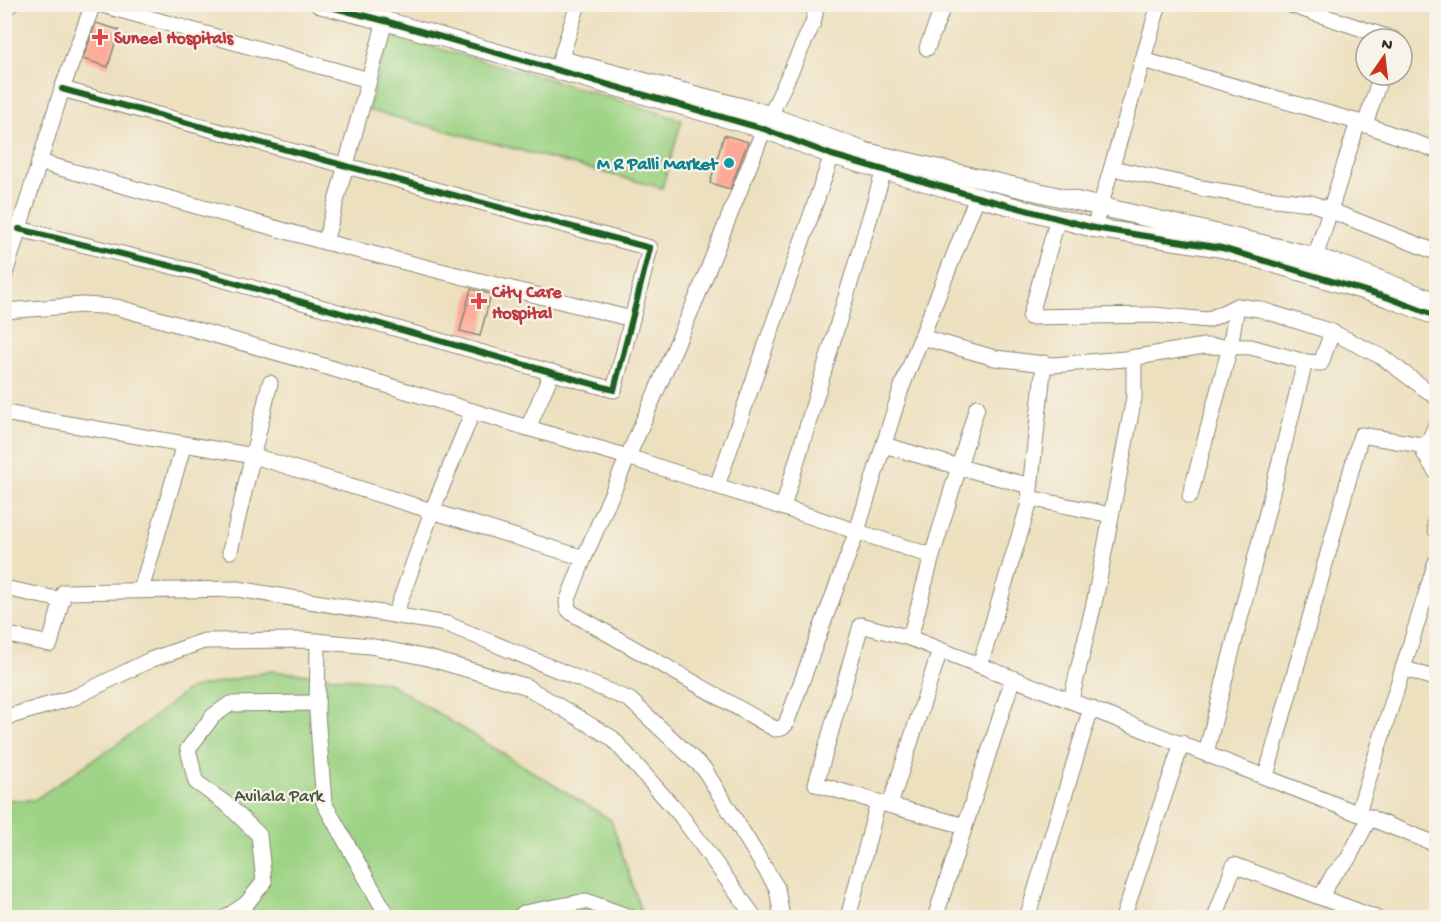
<svg xmlns="http://www.w3.org/2000/svg" width="1441" height="922" font-family="'Gochi Hand',sans-serif">
<style>
.green{fill:#9dd384;stroke:#647f58;stroke-width:1.5}
.building{fill:#fea997}
.lines{fill:none;stroke-linecap:round;stroke-linejoin:round}
.minor-casing{stroke:#8c8675;stroke-width:17}
.tertiary-casing{stroke:#8c8675;stroke-width:20}
.minor{stroke:#fff;stroke-width:15}
.tertiary{stroke:#fff;stroke-width:18}
.cycleway-casing{stroke:#f7f3e8;stroke-width:10}
.cycleway{stroke:#1b5e20;stroke-width:6}
.health-dot{fill:#e0444e;stroke:#f7f3e8;stroke-width:2}
.culture-dot{fill:#0f9aa8;stroke:#f7f3e8;stroke-width:2}
.labels{text-anchor:middle;stroke-width:4.5;stroke-linejoin:round;paint-order:stroke}
.health-label{font-size:18px;font-weight:bold;fill:#be3a42;stroke:#f7f3e8;text-anchor:start}
.culture-label{font-size:18px;font-weight:bold;fill:#0d838f;stroke:#f7f3e8;text-anchor:end}
.park-label{font-size:18px;fill:#485541;stroke:#f7f3e8}
</style>
<rect width="100%" height="100%" fill="#f7f3e8"/>
<filter id="ink" filterUnits="userSpaceOnUse"><feTurbulence type="fractalNoise" baseFrequency=".0167" numOctaves="2"/><feDisplacementMap in="SourceGraphic" scale="12" xChannelSelector="R" yChannelSelector="G"/><feConvolveMatrix kernelMatrix="1 2 1 2 8 2 1 2 1" color-interpolation-filters="sRGB"/></filter>
<filter id="wash" filterUnits="userSpaceOnUse"><feTurbulence type="fractalNoise" baseFrequency=".008" numOctaves="4" result="noise"/><feDisplacementMap in="SourceGraphic" scale="24" xChannelSelector="R" yChannelSelector="G"/><feGaussianBlur stdDeviation="1.35" result="paint"/><feColorMatrix in="noise" values="0 0 0 0 0 0 0 0 0 0 0 0 0 0 0 0 0 1.4 0 .05"/><feComposite in="paint" operator="in"/></filter>
<g filter="url(#wash)">
<rect width="100%" height="100%" fill="#ede0bf"/>
<!-- green -->
<g class="green">
<path d="M389 35 549 79 682 120 662 188 368 110Z"/>
<path d="M271 671 387 682 611 820 643 917 5 918V800H34L133 733 189 689Z"/>
</g>
<g id="blocks">
<!-- building -->
<g class="building">
<path d="M96 23 119 30 108 67 83 59Z"/>
<path d="M724 135 748 142 730 189 710 183Z"/>
<path d="M471 289 491 294 480 336 460 331Z"/>
</g>
</g>
</g>
<g filter="url(#ink)">
<use href="#blocks" fill-opacity="0" stroke="#8c8675" stroke-width="1.5"/>
<g class="lines">
<defs>
<g id="minor">
<path d="M99 4 369 80"/>
<path d="M1287 4 1393 39"/>
<path d="M927 48 944 4"/>
<path d="M1143 60 1358 122 1436 150"/>
<path d="M557 70 578 4"/>
<path d="M770 116 813 23 817 4"/>
<path d="M1365 125 1381 75"/>
<path d="M39 162 325 242 632 319"/>
<path d="M1113 168 1201 188 1257 197 1311 203 1436 252"/>
<path d="M1058 218 1030 317 1154 315 1208 320 1237 306 1259 309 1332 332 1382 357 1436 397"/>
<path d="M1094 228 1159 4"/>
<path d="M19 229 196 272 614 390 650 248 62 89"/>
<path d="M325 242 385 21"/>
<path d="M1315 258 1358 122"/>
<path d="M4 277 62 89 93 4"/>
<path d="M4 311 83 305 116 307 314 363 528 428 552 372"/>
<path d="M921 337 995 358 1053 365 1125 359 1204 346 1251 347 1305 362 1206 753"/>
<path d="M1305 362 1321 363 1332 332"/>
<path d="M4 413 254 456 584 558 697 297 764 129"/>
<path d="M1436 425 1424 453 1436 472"/>
<path d="M528 428 628 457 932 556 910 638 1436 844"/>
<path d="M884 445 959 467 1030 486"/>
<path d="M717 486 832 155"/>
<path d="M1190 496 1230 347 1237 306"/>
<path d="M1029 498 1111 515"/>
<path d="M783 507 884 170"/>
<path d="M1436 519 1435 524 1436 530"/>
<path d="M230 551 270 383"/>
<path d="M932 556 977 407"/>
<path d="M584 558 567 602 568 609 572 613 775 729 782 728 786 724 857 531 901 389 977 197"/>
<path d="M4 588 62 600"/>
<path d="M141 590 184 444"/>
<path d="M395 615 432 511 473 411"/>
<path d="M4 634 50 644 64 592 238 589 447 624 630 700 704 769 777 888 782 918"/>
<path d="M318 641 317 713 324 803 387 915 385 918"/>
<path d="M980 665 1028 507 1044 363"/>
<path d="M1403 668 1436 679"/>
<path d="M1071 700 1095 599 1134 398V357"/>
<path d="M4 718 75 697 150 660 204 641 303 640 370 646 428 658 525 686 612 738 681 816 755 918"/>
<path d="M1266 776 1361 435 1427 446"/>
<path d="M881 803 965 826"/>
<path d="M890 805 940 650"/>
<path d="M1358 813 1436 562"/>
<path d="M1321 897 1333 875 1348 859 1370 817"/>
<path d="M225 918 246 904 264 882 259 835 229 806 196 782 188 749 213 716 230 704 317 703"/>
<path d="M518 918 524 913 586 901 632 918"/>
<path d="M848 918 878 802 816 784 861 625 910 638"/>
<path d="M935 918 1013 678"/>
<path d="M1027 918 1091 708"/>
<path d="M1123 918 1182 743"/>
<path d="M1215 918 1234 865 1376 918"/>
</g>
<g id="tertiary">
<path d="M319 4 385 21 764 129 832 155 977 197 1094 228 1222 248 1389 298 1436 316"/>
<path d="M4 7 9 4"/>
<path d="M564 61 759 112 866 152 1300 253 1347 267 1436 302"/>
</g>
</defs>
<!-- minor casing -->
<use href="#minor" class="minor-casing"/>
<!-- tertiary casing -->
<use href="#tertiary" class="tertiary-casing"/>
<!-- minor -->
<use href="#minor" class="minor"/>
<!-- tertiary -->
<use href="#tertiary" class="tertiary"/>
<defs>
<g id="cycleway">
<path d="M319 4 385 21 764 129 832 155 977 197 1094 228 1222 248 1389 298 1436 316"/>
<path d="M19 229 196 272 614 390 650 248 62 89"/>
</g>
</defs>
<!-- cycleway casing -->
<use href="#cycleway" class="cycleway-casing"/>
<!-- cycleway -->
<use href="#cycleway" class="cycleway"/>
</g>
</g>
<!-- markers -->
<g class="health-dot">
<path d="M97 28h6v6h6v6h-6v6h-6v-6h-6v-6h6z"/>
<path d="M476 292h6v6h6v6h-6v6h-6v-6h-6v-6h6z"/>
</g>
<circle class="culture-dot" cx="729" cy="163" r="6"/>
<g class="labels">
<!-- health labels -->
<g class="health-label">
<text x="114" y="43">Suneel Hospitals</text>
<text x="492" y="297">City Care<tspan x="492" dy="21">Hospital</tspan></text>
</g>
<!-- culture labels -->
<g class="culture-label">
<text x="717" y="169">M R Palli Market</text>
</g>
<!-- park labels -->
<g class="park-label">
<text x="279" y="801">Avilala Park</text>
</g>
</g>
<!-- margin -->
<rect width="1441" height="922" fill="none" stroke="#f7f3e8" stroke-width="24"/>
<!-- north arrow -->
<g transform="translate(1384 57) rotate(14)"><circle r="28" fill="#f7f3e8" stroke="#a5a39c" stroke-width="1.5"/>
<path d="M0-4.5L10 22L0 15L-10 22Z" fill="#c8321e"/>
<text y="-9" font-size="16" font-weight="bold" text-anchor="middle" fill="#2b2b2b">N</text>
</g>
</svg>
